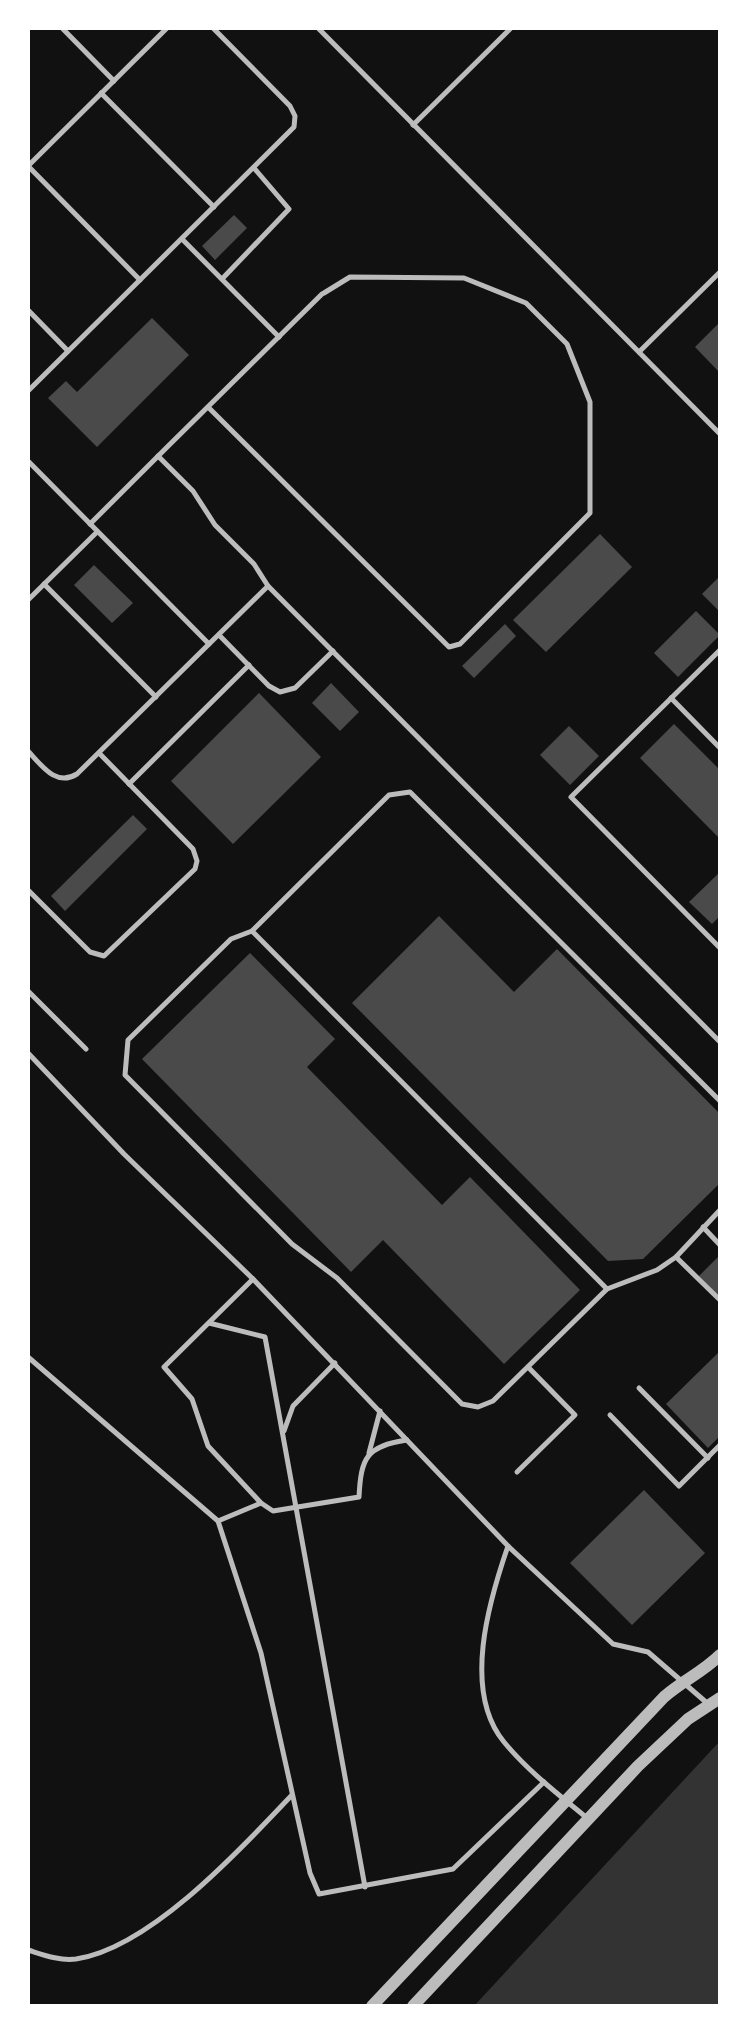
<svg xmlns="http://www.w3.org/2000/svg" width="748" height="2034" font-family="Figtree,sans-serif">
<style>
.water{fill:#333}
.building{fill:#4a4a4a}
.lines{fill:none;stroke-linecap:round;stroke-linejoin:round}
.service{stroke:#bcbcbc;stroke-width:5}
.tertiary{stroke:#bcbcbc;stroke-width:12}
</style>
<rect width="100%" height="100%" fill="#111"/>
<!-- water -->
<path class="water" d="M720 1741V2006H474Z"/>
<!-- building -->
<g class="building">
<path d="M234 215 247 228 215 260 202 246Z"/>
<path d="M152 318 189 355 97 447 48 398 66 381 77 392Z"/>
<path d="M720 322V373L695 347Z"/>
<path d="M600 534 632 567 546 652 513 620Z"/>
<path d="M94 565 133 603 112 623 74 585Z"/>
<path d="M720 576V612L702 594Z"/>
<path d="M696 611 720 635 678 677 654 653Z"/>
<path d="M505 624 516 636 474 678 462 666Z"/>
<path d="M331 683 359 712 340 731 312 703Z"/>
<path d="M259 693 321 757 233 844 171 781Z"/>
<path d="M674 724 720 770V839L640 758Z"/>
<path d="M569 726 599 756 570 785 540 755Z"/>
<path d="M133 815 147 829 65 911 51 896Z"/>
<path d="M720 872V916L712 924 689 902Z"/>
<path d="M439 916 514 992 557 949 720 1114V1183L643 1259 608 1261 352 1003Z"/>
<path d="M250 953 335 1039 307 1067 442 1205 470 1177 580 1290 504 1364 383 1240 351 1272 142 1059Z"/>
<path d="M720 1255V1297L699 1276Z"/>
<path d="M720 1351V1436L708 1448 666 1404Z"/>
<path d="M644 1490 705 1553 632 1625 570 1563Z"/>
</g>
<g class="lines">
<!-- service -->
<g class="service">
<path d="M62 28 114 81"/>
<path d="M318 28 720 434"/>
<path d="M101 93 214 207"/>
<path d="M413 125 511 28"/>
<path d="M28 166 167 28"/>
<path d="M28 166 140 280"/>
<path d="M182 239 279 337"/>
<path d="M222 279 289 209 254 168"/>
<path d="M28 310 68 351"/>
<path d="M639 352 720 272"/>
<path d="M28 391 294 127 295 116 290 106 213 28"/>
<path d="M158 456 193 491 215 525 254 564 268 586"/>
<path d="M28 461 209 644"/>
<path d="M90 524C167 447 245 370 322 294L324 293 350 277 464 278 526 303 567 344 590 402V513L460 644 449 647 208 407"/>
<path d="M44 584 156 697"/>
<path d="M28 600 97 532"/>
<path d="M219 635 269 686 280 692 295 688 333 651"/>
<path d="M720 650 571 797 720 948"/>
<path d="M671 698 720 748"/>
<path d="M28 751C42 766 56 787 77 774L268 586 720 1042"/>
<path d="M129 784 249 665"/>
<path d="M28 890 90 952 104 956 195 869 197 861 193 849 99 753"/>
<path d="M252 931 231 939 128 1040 125 1075 292 1244 337 1278 462 1404 478 1407 493 1401 607 1289 657 1270 676 1257 720 1210"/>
<path d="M28 991 86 1049"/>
<path d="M28 1053 124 1154 253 1279 508 1546 613 1644 648 1652 707 1703"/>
<path d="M703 1227 720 1245"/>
<path d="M676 1257 720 1300"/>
<path d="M253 1279 164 1367 192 1399 208 1446 261 1503"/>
<path d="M607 1289 252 931 389 795 410 792 720 1101"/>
<path d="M209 1323 265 1337 365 1887"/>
<path d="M28 1357 218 1521 261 1653 310 1873 319 1894 453 1869 544 1782"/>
<path d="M639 1388 708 1458"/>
<path d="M610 1415 679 1486 720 1445"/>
<path d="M284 1431 293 1406 335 1363"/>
<path d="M369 1453 380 1411"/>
<path d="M517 1472 575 1415 528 1367"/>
<path d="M218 1521 261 1503 273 1511 359 1497C361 1458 366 1446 407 1440"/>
<path d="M508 1546C489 1601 462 1691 504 1742 528 1771 558 1794 587 1818"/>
<path d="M28 1950C44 1955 59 1961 76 1959 150 1948 241 1849 291 1796"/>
</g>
<!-- tertiary -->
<g class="tertiary">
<path d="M372 2006 664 1697C682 1681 703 1672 720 1655"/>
<path d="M413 2006 638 1766 688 1719 720 1698"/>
</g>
</g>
<!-- border -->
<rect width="748" height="2034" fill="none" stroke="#ffffff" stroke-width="60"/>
</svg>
